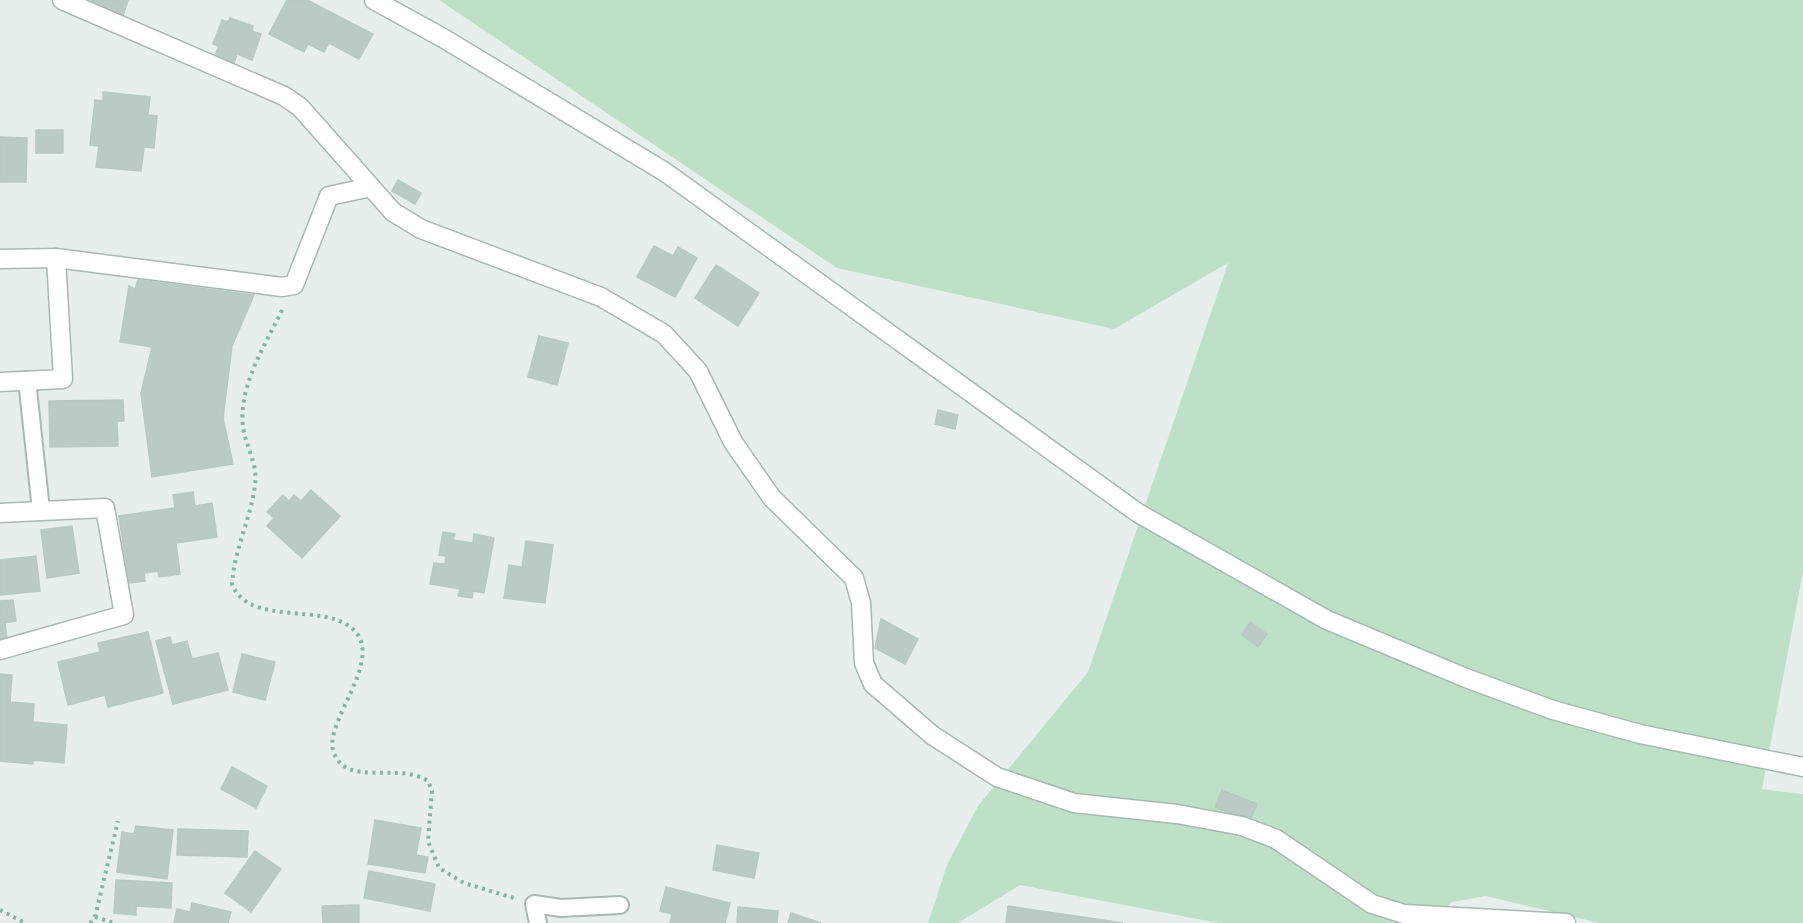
<svg xmlns="http://www.w3.org/2000/svg" width="1803" height="923" font-family="'Work Sans',sans-serif">
<style>
.green{fill:#bfe0c8}
.building{fill:#bbcac4;stroke:#b8c9c2;stroke-width:1.5}
.lines{fill:none;stroke-linecap:round;stroke-linejoin:round}
.lane-casing{stroke:#a8b8b2;stroke-width:20}
.street-casing{stroke:#a8b8b2;stroke-width:21}
.secondary-casing{stroke:#a4bbb3;stroke-width:21}
.path{stroke:#86b3a5;stroke-width:4;stroke-dasharray:3 4.5;stroke-linecap:butt}
.lane{stroke:#fff;stroke-width:16}
.street{stroke:#fff;stroke-width:18}
.secondary{stroke:#fff;stroke-width:18}
</style>
<rect width="100%" height="100%" fill="#e6efeb"/>
<!-- green -->
<path class="green" d="M439 0H1803V572L1762 789 1803 794V923H1599L1486 896 1452 902 1430 923H1218L1020 885 958 923H928L947 865 978 806 1088 672 1228 263 1114 329 837 268Z"/>
<!-- building -->
<g class="building">
<path d="M92 0H128L122 19 89 8Z"/>
<path d="M287 0H307L373 34 359 59 329 43 324 52 308 44 304 52 269 34Z"/>
<path d="M230 18 253 26 252 31 261 34 252 60 237 54 234 63 215 56 219 46 213 44 222 20 228 22Z"/>
<path d="M103 92 150 97 148 115 157 116 154 148 144 147 141 171 96 167 99 146 90 145 95 100 103 101Z"/>
<rect x="36" y="130" width="27" height="23"/>
<path d="M0 137 27 138 26 182H0Z"/>
<path d="M398 180 421 193 415 204 392 191Z"/>
<path d="M654 246 673 256 678 247 697 258 675 297 637 277Z"/>
<path d="M716 265 759 293 738 326 695 298Z"/>
<path d="M138 280 254 295 232 346 223 418 233 464 152 477 141 393 152 347 120 342 129 286 135 289Z"/>
<path d="M539 336 568 343 557 385 528 377Z"/>
<path d="M123 400 124 421H117L118 446 50 447 49 401Z"/>
<path d="M938 410 958 415 955 429 935 424Z"/>
<path d="M311 490 340 516 302 558 267 526 274 518 267 512 283 495 289 501 294 495 301 501Z"/>
<path d="M193 492 195 506 212 503 217 537 176 543 180 574 159 577 158 571 144 573 145 581 129 583 119 516 175 508 173 495Z"/>
<path d="M72 526 79 573 47 578 41 530Z"/>
<path d="M443 532 455 534 453 540 473 543 474 534 494 538 484 593 473 591 472 598 458 596 460 589 430 584 434 563 445 564 446 556 439 555Z"/>
<path d="M526 541 553 545 545 603 504 598 509 565 522 567Z"/>
<path d="M36 556 40 591 0 595V560Z"/>
<path d="M13 600 16 621 5 623 7 639 0 640V601Z"/>
<path d="M881 619 918 639 905 664 875 648Z"/>
<path d="M1250 622 1267 634 1258 647 1242 635Z"/>
<path d="M148 632 163 693 108 707 105 695 68 705 58 662 100 652 98 643Z"/>
<path d="M170 637 172 645 187 641 192 659 218 653 228 690 173 704 156 641Z"/>
<path d="M242 654 275 662 265 700 233 692Z"/>
<path d="M0 674 12 675 10 702 34 704 33 722 67 725 64 763 33 760V764L0 761Z"/>
<path d="M232 767 267 786 256 808 221 789Z"/>
<path d="M1222 790 1257 804 1250 821 1215 807Z"/>
<path d="M375 820 421 828 416 855 428 857 425 873 368 864Z"/>
<path d="M136 826 173 830 167 879 117 872 122 832 134 834Z"/>
<path d="M178 829 248 831 247 857 177 855Z"/>
<path d="M717 845 759 853 754 878 713 870Z"/>
<path d="M255 851 281 869 251 912 225 893Z"/>
<path d="M369 871 435 884 430 911 364 898Z"/>
<path d="M116 880 172 883 171 908 136 906V915L114 913Z"/>
<path d="M666 887 730 903 725 923H670L672 914 660 911Z"/>
<path d="M192 903 231 912 228 923H174L177 909 190 912Z"/>
<path d="M359 905V923H323L322 906Z"/>
<path d="M1008 906 1123 923H1006Z"/>
<path d="M738 907 778 911 777 923H737Z"/>
<path d="M791 913 821 923H788Z"/>
</g>
<g class="lines">
<defs>
<g id="lane">
<path d="M27 380 41 510"/>
<path d="M538 923 534 904 561 908 620 905"/>
</g>
<g id="street">
<path d="M62 0 284 96 300 107 393 212 421 229 601 297 664 334 698 371 733 442 772 498 854 578 861 603 864 663 873 684 932 735 997 777 1074 803 1177 814 1242 826 1276 839 1372 904 1404 914 1566 923"/>
<path d="M0 259 56 258 282 287 294 285 329 196 371 187"/>
<path d="M0 382 63 379 56 258"/>
<path d="M0 513 105 508 124 615 0 650"/>
</g>
<path id="secondary" d="M374 0 443 38 665 172 1138 513 1327 620 1466 678 1553 710 1640 734 1803 767"/>
</defs>
<!-- lane casing -->
<use href="#lane" class="lane-casing"/>
<!-- street casing -->
<use href="#street" class="street-casing"/>
<!-- secondary casing -->
<use href="#secondary" class="secondary-casing"/>
<!-- path -->
<g class="path">
<path d="M282 310C266 344 238 386 243 427 246 447 258 464 255 485 251 518 234 550 232 584 249 628 324 601 354 630 384 660 325 721 333 750 344 789 397 761 428 781L432 791 428 841 439 868 464 883 514 898"/>
<path d="M0 910 25 923"/>
<path d="M95 917 114 923"/>
<path d="M90 923 95 917 118 821"/>
</g>
<!-- lane -->
<use href="#lane" class="lane"/>
<!-- street -->
<use href="#street" class="street"/>
<!-- secondary -->
<use href="#secondary" class="secondary"/>
</g>
</svg>
